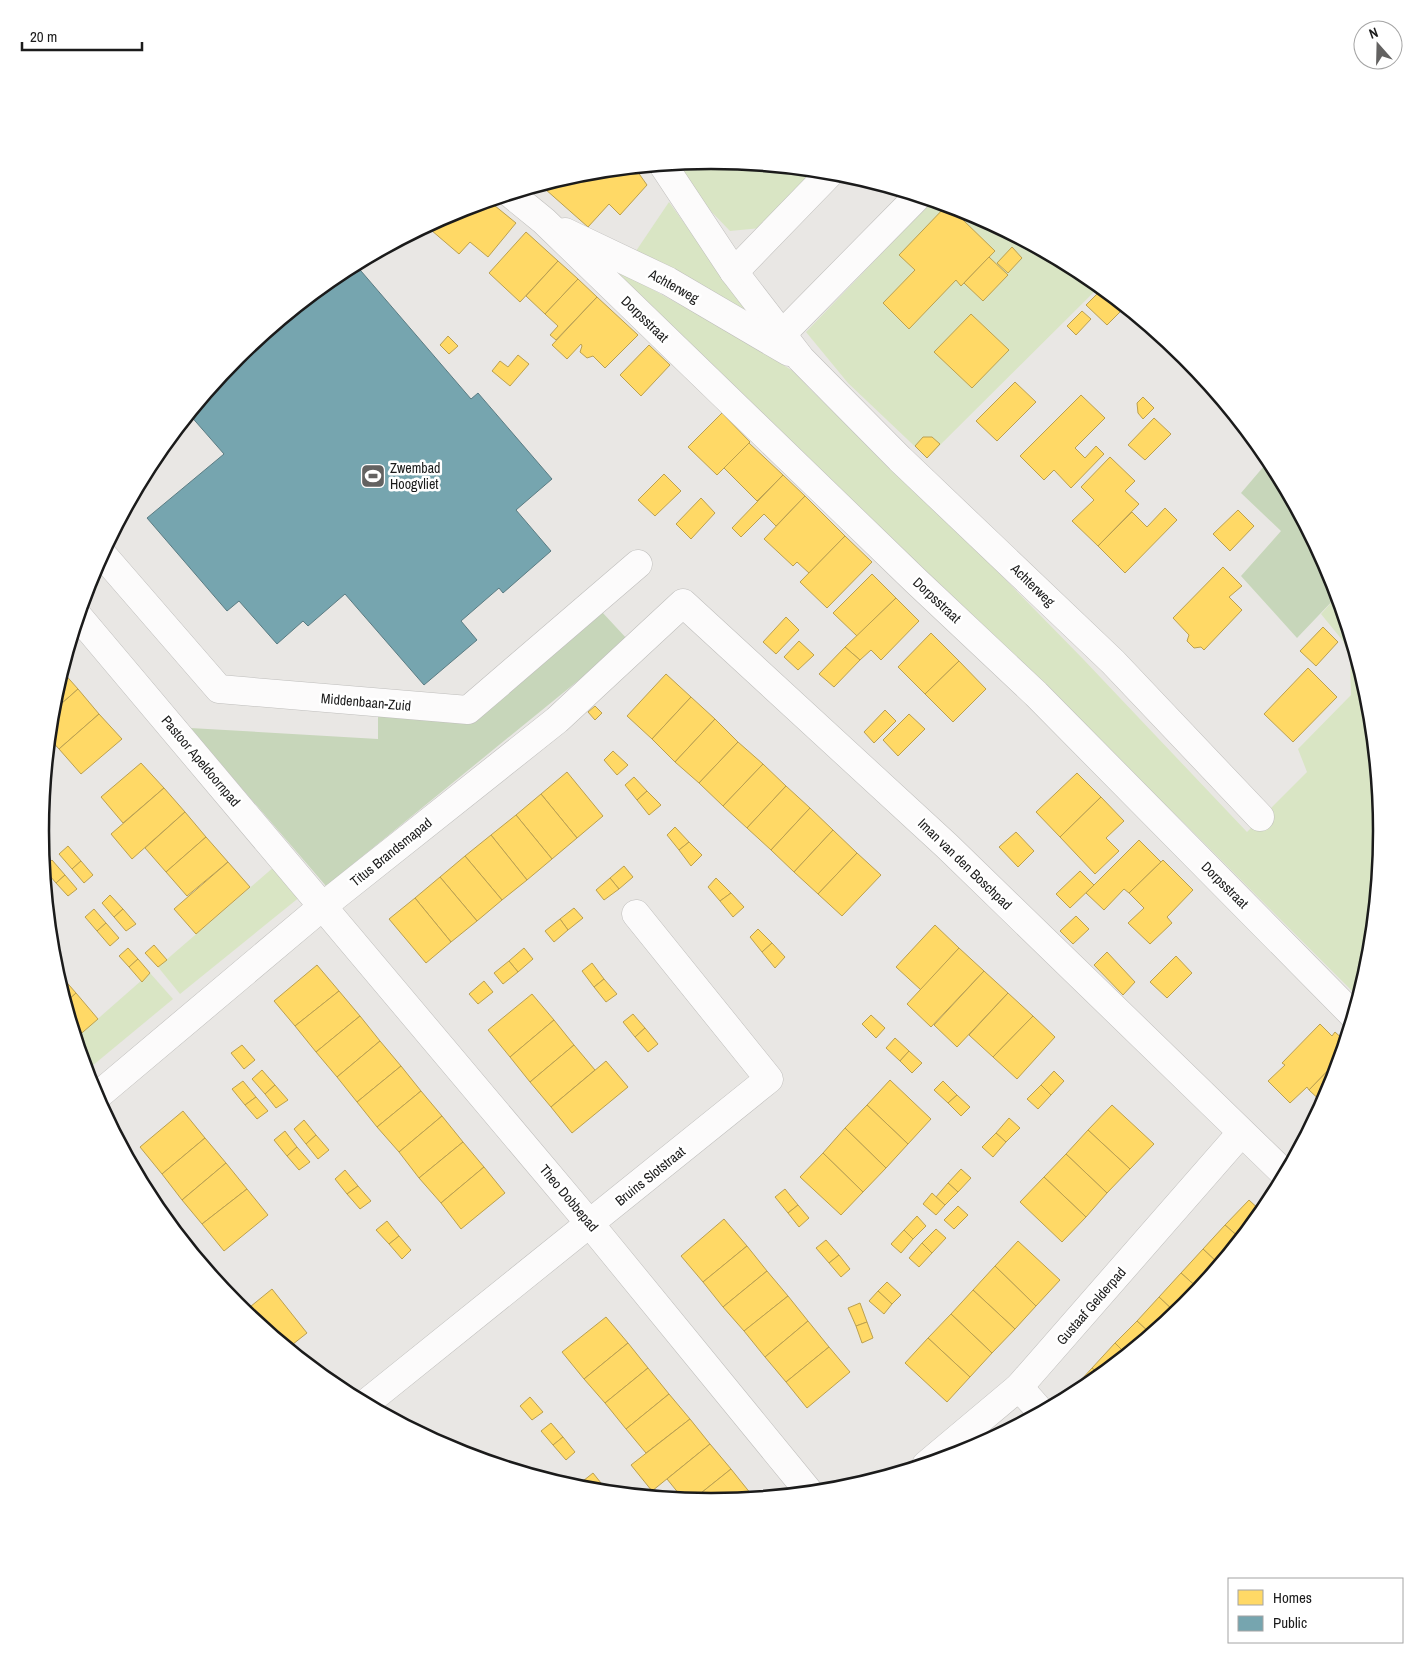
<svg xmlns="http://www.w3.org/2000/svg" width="1423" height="1663" font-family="'Archivo Narrow',sans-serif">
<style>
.grass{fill:#d9e5c4}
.forest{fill:#c7d6ba}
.homes{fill:#ffd966;stroke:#bba050}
.public{fill:#76a5af;stroke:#5b7c83}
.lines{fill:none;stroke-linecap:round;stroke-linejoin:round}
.minor-casing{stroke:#bfbebc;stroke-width:29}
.minor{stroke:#fcfbfb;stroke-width:28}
.labels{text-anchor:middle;stroke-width:5;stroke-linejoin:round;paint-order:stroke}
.street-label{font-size:14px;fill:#1b1b1b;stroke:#fff}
.poi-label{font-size:14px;fill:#1b1b1b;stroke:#fff;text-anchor:start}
.rim{fill:none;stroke:#1b1b1b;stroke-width:2.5}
</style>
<rect width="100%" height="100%" fill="#e9e7e4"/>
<!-- grass -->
<g class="grass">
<path d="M712 160 814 170 761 228 730 231 703 203 677 163Z"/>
<path d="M933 200 969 211 1085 273 1100 286 927 458 848 383 806 332Z"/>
<path d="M669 202 755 321 634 254Z"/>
<path d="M610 266 744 340 796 373 809 388 958 531 1084 660 1247 832 1307 772 1298 749 1351 695 1350 659 1343 641 1321 614 1338 595 1370 701 1383 832 1370 963 1359 998 1184 823Z"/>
<path d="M275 866 301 896 180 994 158 967Z"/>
<path d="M150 973 173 999 86 1071 76 1038Z"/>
</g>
<!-- forest -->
<g class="forest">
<path d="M1270 459 1332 575 1338 595 1297 638 1241 576 1281 531 1241 493Z"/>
<path d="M602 612 628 640 326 886 190 728 378 739V716L474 721Z"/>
</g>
<!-- homes -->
<g class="homes">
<path d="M635 168 647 185 620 215 609 204 588 227 545 189 552 182 581 173Z"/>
<path d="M489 201 516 223 488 257 470 242 459 254 431 230 439 219 455 211Z"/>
<path d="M947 205 962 209 965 213 961 218 995 251 961 286 956 280 909 329 883 303 915 270 899 255Z"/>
<path d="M526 232 558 261 520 302 489 273Z"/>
<path d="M1012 247 1022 258 1008 273 997 263Z"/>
<path d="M989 257 1008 275 983 301 964 283Z"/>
<path d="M558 261 578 279 545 314 526 296Z"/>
<path d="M578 279 597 297 556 340 550 335 558 326 545 314Z"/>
<path d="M1103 288 1125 307 1107 325 1086 305Z"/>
<path d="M597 297 638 335 605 368 593 356 587 358 580 352 582 346 581 344 567 359 552 345Z"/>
<path d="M1082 311 1091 319 1076 335 1067 326Z"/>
<path d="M971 314 1009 350 972 388 934 352Z"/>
<path d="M448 336 458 346 449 354 440 345Z"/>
<path d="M649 345 670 365 641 396 620 375Z"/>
<path d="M518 355 529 364 510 386 492 371 500 361 508 367Z"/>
<path d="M1015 382 1036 402 997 441 976 421Z"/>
<path d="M1081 395 1105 418 1075 448 1085 458 1096 446 1104 454 1071 488 1054 470 1044 480 1020 456Z"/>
<path d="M1143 397 1154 408 1143 419 1138 413 1137 403Z"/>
<path d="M722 413 750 442 717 475 688 447Z"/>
<path d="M1154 418 1171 434 1145 460 1128 445Z"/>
<path d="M923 437H932L940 444 927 458 915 446Z"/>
<path d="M749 443 783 475 757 501 724 468Z"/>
<path d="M1110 457 1135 481 1125 491 1139 504 1098 546 1072 521 1094 500 1081 487Z"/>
<path d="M664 474 681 491 655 516 638 500Z"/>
<path d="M783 475 805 496 776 526 764 514 741 537 732 528Z"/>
<path d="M805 496 845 536 809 573 797 562 793 566 764 539Z"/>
<path d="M701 498 715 513 691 539 676 524Z"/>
<path d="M1165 508 1177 520 1125 573 1098 546 1132 512 1147 527Z"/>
<path d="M1238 510 1254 526 1230 551 1213 534Z"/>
<path d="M845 536 872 562 827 608 800 582Z"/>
<path d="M1223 567 1242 586 1229 597 1242 610 1204 650 1201 647 1194 648 1187 641 1189 635 1173 618Z"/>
<path d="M872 574 896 598 857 636 833 613Z"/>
<path d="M896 598 919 621 881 660 871 650 860 660 845 647Z"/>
<path d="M786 617 799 630 776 654 763 642Z"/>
<path d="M1323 627 1338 642 1316 666 1300 651Z"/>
<path d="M931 633 959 661 925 694 898 667Z"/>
<path d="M799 641 814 655 798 670 784 657Z"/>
<path d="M845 647 860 660 834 687 819 674Z"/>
<path d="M959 661 986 689 953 722 925 694Z"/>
<path d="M1308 668 1337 697 1293 742 1264 714Z"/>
<path d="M62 671 78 689 52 712 53 700Z"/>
<path d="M666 674 691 697 652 739 627 716Z"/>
<path d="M78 689 99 714 59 749 49 738 52 712Z"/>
<path d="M691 697 715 719 675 762 652 739Z"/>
<path d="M595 706 602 713 595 720 588 712Z"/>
<path d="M885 710 896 721 874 743 864 732Z"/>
<path d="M99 714 122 739 81 774 59 749Z"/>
<path d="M909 714 925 729 898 756 883 740Z"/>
<path d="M715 719 738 742 699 783 675 762Z"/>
<path d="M738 742 763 764 723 806 699 783Z"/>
<path d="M613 751 628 765 617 775 604 760Z"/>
<path d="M141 763 164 788 123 823 101 797Z"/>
<path d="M763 764 786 786 747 828 723 806Z"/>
<path d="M567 772 603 816 577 838 541 794Z"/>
<path d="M1077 773 1101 797 1060 837 1036 812Z"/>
<path d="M634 777 647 791 637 800 625 785Z"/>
<path d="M786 786 810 808 771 850 747 828Z"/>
<path d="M164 788 185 812 132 859 111 834Z"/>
<path d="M647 791 661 805 649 815 637 800Z"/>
<path d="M541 794 577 838 552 859 516 815Z"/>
<path d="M1101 797 1124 821 1106 838 1119 851 1095 874 1060 837Z"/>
<path d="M810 808 833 830 794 872 771 850Z"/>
<path d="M185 812 206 837 166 872 145 848Z"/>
<path d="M516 815 552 859 527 880 491 835Z"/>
<path d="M675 827 689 842 679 850 667 835Z"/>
<path d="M833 830 857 853 818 894 794 872Z"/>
<path d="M1016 832 1034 851 1018 867 999 847Z"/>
<path d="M491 835 527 880 502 900 465 856Z"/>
<path d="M206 837 228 862 187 896 166 872Z"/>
<path d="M1139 840 1161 862 1129 893 1124 889 1104 910 1086 893Z"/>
<path d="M689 842 702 855 691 866 679 850Z"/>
<path d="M68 846 81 861 72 869 59 854Z"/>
<path d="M857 853 881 875 842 916 818 894Z"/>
<path d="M465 856 502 900 477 921 440 877Z"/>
<path d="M52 860 65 875 56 883 44 869V867Z"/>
<path d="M1163 860 1193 890 1167 917 1172 923 1150 944 1128 923 1144 908 1129 893Z"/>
<path d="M81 861 93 875 84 883 72 869Z"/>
<path d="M228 862 250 887 196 934 174 909Z"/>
<path d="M624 866 633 877 619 889 610 878Z"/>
<path d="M1080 871 1094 885 1070 908 1056 894Z"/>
<path d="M65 875 77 889 68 896 56 883Z"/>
<path d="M440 877 477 921 451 942 415 898Z"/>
<path d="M610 878 619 889 604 900 596 890Z"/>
<path d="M716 878 731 893 720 901 708 887Z"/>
<path d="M731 893 744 907 733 917 720 901Z"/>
<path d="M110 895 123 909 114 917 102 903Z"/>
<path d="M415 898 451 942 426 963 389 919Z"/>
<path d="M574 908 583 918 568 930 560 919Z"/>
<path d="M94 909 106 923 97 931 85 917Z"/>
<path d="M123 909 136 924 126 931 114 917Z"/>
<path d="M1076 916 1089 929 1073 944 1060 931Z"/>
<path d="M560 919 568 930 554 942 545 931Z"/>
<path d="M106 923 119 938 110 946 97 931Z"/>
<path d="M935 925 959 948 921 990 896 967Z"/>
<path d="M758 929 772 943 762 952 750 937Z"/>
<path d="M772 943 785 957 775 968 762 952Z"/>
<path d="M154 945 167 960 158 967 145 953Z"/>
<path d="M128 948 138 959 129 967 119 956Z"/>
<path d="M524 948 533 959 518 972 509 961Z"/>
<path d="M959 948 984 971 931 1027 907 1004Z"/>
<path d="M1107 952 1135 982 1123 995 1094 965Z"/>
<path d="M1176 956 1192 973 1167 998 1150 982Z"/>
<path d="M138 959 150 973 142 982 129 967Z"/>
<path d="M509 961 518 972 503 984 494 973Z"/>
<path d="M592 963 604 979 594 987 582 971Z"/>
<path d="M317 965 339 991 295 1026 274 1001Z"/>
<path d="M55 969 76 993 65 1003Z"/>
<path d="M984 971 1008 993 957 1047 934 1025Z"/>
<path d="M604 979 617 994 606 1002 594 987Z"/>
<path d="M484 981 493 992 478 1004 469 994Z"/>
<path d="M339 991 360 1016 316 1052 295 1026Z"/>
<path d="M76 993 98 1019 76 1038 65 1003Z"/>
<path d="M1008 993 1033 1016 993 1057 969 1035Z"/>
<path d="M532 994 554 1020 510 1057 488 1030Z"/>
<path d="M633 1014 645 1028 635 1037 623 1022Z"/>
<path d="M871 1015 885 1028 876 1038 862 1024Z"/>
<path d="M360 1016 380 1041 337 1077 316 1052Z"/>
<path d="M1033 1016 1055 1037 1017 1079 993 1057Z"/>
<path d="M554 1020 574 1045 530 1082 510 1057Z"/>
<path d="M1320 1024 1332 1036 1335 1032 1346 1042 1341 1057 1309 1090 1307 1087 1290 1103 1268 1081 1285 1065 1282 1063Z"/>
<path d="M645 1028 658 1044 648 1052 635 1037Z"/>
<path d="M895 1038 909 1051 900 1061 886 1048Z"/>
<path d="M380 1041 401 1066 357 1102 337 1077Z"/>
<path d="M242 1045 255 1060 244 1069 231 1053Z"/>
<path d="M574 1045 595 1070 551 1107 530 1082Z"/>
<path d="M909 1051 922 1063 912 1073 900 1061Z"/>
<path d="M1341 1057 1332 1089 1324 1104 1309 1090Z"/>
<path d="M606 1061 628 1087 572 1133 551 1107Z"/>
<path d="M401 1066 421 1091 377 1127 357 1102Z"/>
<path d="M262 1070 275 1085 265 1094 252 1079Z"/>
<path d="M1054 1071 1064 1081 1051 1095 1041 1085Z"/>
<path d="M890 1080 931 1119 908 1144 867 1105Z"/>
<path d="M243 1081 256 1097 245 1105 232 1089Z"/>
<path d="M943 1081 957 1095 948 1103 934 1090Z"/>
<path d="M275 1085 288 1100 276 1108 265 1094Z"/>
<path d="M1041 1085 1051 1095 1038 1109 1027 1099Z"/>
<path d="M421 1091 442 1116 399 1152 377 1127Z"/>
<path d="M957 1095 970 1107 961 1116 948 1103Z"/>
<path d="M256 1097 268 1111 257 1119 245 1105Z"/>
<path d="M867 1105 908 1144 886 1168 845 1128Z"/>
<path d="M1112 1105 1154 1144 1130 1169 1088 1130Z"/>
<path d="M183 1111 205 1138 162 1174 140 1147Z"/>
<path d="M442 1116 463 1142 419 1178 399 1152Z"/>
<path d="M1009 1118 1020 1128 1006 1142 996 1133Z"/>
<path d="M304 1120 316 1135 306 1144 294 1129Z"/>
<path d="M845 1128 886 1168 863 1192 823 1153Z"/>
<path d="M1088 1130 1130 1169 1107 1193 1066 1154Z"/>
<path d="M285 1131 297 1147 287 1156 274 1140Z"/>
<path d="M996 1133 1006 1142 993 1157 982 1147Z"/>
<path d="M316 1135 329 1150 318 1159 306 1144Z"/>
<path d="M205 1138 226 1163 182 1200 162 1174Z"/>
<path d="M463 1142 484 1167 441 1203 419 1178Z"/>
<path d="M297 1147 310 1162 299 1170 287 1156Z"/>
<path d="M823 1153 863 1192 841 1215 800 1177Z"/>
<path d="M1066 1154 1107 1193 1086 1217 1044 1177Z"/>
<path d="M226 1163 247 1189 202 1224 182 1200Z"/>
<path d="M484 1167 505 1193 461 1229 441 1203Z"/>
<path d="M961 1169 971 1178 958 1192 948 1183Z"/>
<path d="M345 1170 358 1186 347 1194 335 1179Z"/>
<path d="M1044 1177 1086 1217 1062 1242 1020 1202Z"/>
<path d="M948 1183 958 1192 945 1205 936 1197Z"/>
<path d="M358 1186 371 1201 360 1209 347 1194Z"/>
<path d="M247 1189 268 1215 224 1251 202 1224Z"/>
<path d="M785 1189 798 1205 788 1213 775 1197Z"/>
<path d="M932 1193 945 1205 936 1215 923 1204Z"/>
<path d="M1249 1200 1263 1213 1241 1239 1225 1225Z"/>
<path d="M798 1205 809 1218 799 1227 788 1213Z"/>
<path d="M958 1206 968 1215 954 1229 944 1220Z"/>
<path d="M917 1216 926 1226 913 1239 904 1230Z"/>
<path d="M724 1219 747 1246 703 1282 681 1256Z"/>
<path d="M387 1221 399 1236 389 1244 376 1230Z"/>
<path d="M1225 1225 1241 1239 1220 1265 1203 1249Z"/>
<path d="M936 1229 946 1238 932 1253 922 1243Z"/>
<path d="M904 1230 913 1239 901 1253 891 1244Z"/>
<path d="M399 1236 411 1250 402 1259 389 1244Z"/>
<path d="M826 1240 839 1255 829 1263 816 1248Z"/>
<path d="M1018 1241 1060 1280 1036 1306 995 1266Z"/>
<path d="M922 1243 932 1253 919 1267 909 1258Z"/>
<path d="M747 1246 767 1271 723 1307 703 1282Z"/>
<path d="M1203 1249 1220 1265 1200 1290 1181 1273Z"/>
<path d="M839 1255 850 1269 841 1277 829 1263Z"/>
<path d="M995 1266 1036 1306 1015 1329 973 1290Z"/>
<path d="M767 1271 788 1296 744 1331 723 1307Z"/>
<path d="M1181 1273 1200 1290 1186 1307 1177 1314 1159 1297Z"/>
<path d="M887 1282 901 1295 892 1304 878 1291Z"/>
<path d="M272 1289 307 1333 288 1348 249 1316 245 1311Z"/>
<path d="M973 1290 1015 1329 992 1353 951 1314Z"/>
<path d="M878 1291 892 1304 884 1314 869 1301Z"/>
<path d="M788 1296 808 1321 765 1357 744 1331Z"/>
<path d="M1159 1297 1177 1314 1152 1335 1137 1321Z"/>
<path d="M860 1303 867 1322 856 1326 848 1308Z"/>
<path d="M951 1314 992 1353 970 1377 928 1338Z"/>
<path d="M606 1317 628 1343 584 1379 562 1352Z"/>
<path d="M808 1321 829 1347 786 1382 765 1357Z"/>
<path d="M1137 1321 1152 1335 1127 1355 1115 1343Z"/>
<path d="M867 1322 873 1338 862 1343 856 1326Z"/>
<path d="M928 1338 970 1377 947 1402 905 1363Z"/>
<path d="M628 1343 648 1368 605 1403 584 1379Z"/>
<path d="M1115 1343 1127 1355 1101 1376 1092 1368Z"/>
<path d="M829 1347 850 1372 807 1408 786 1382Z"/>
<path d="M648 1368 669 1394 626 1429 605 1403Z"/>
<path d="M1092 1368 1101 1376 1084 1390 1072 1396 1069 1393Z"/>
<path d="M669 1394 690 1419 646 1453 626 1429Z"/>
<path d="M530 1397 543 1412 532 1420 520 1406Z"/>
<path d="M690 1419 710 1444 652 1491 631 1465Z"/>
<path d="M551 1423 563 1437 553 1445 541 1431Z"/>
<path d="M563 1437 575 1452 566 1460 553 1445Z"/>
<path d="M710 1444 731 1469 691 1501 684 1500 667 1479Z"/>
<path d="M731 1469 751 1494 745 1500 711 1503 691 1501Z"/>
<path d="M593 1473 605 1488 599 1492 591 1491 583 1481Z"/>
</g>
<!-- public -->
<path class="public" d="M355 264 471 399 478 393 552 479 516 510 551 551 503 593 499 588 461 621 477 640 424 685 345 594 308 626 303 621 277 644 239 601 227 611 147 518 224 454 189 414 237 356 339 273Z"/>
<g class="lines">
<defs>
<g id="minor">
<path d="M663 165 734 272 801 359 900 459 1113 662 1260 817"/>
<path d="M511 194 544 221 916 581 1036 694 1354 1016"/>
<path d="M565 232 668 281 789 352"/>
<path d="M734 272 831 172"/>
<path d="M782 334 918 196"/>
<path d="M102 554 219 689 468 710 638 564"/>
<path d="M78 616 590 1224 810 1493"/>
<path d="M96 1097 323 906 557 720 683 603 947 846 1286 1175"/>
<path d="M1019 1387 1042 1413"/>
<path d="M365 1404 769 1079 636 914"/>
<path d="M926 1465 1019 1387 1241 1133"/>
</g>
</defs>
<!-- minor casing -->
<use href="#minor" class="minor-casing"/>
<!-- minor -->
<use href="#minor" class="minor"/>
</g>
<!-- icons -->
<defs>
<symbol id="stadium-square" viewBox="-11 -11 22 22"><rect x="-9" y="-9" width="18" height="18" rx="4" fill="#636261" stroke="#fff"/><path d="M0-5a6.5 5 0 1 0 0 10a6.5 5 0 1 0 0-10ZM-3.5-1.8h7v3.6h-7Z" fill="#fff"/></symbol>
</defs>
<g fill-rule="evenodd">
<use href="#stadium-square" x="359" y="462" width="28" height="28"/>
</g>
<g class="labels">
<!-- street labels -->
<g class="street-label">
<text transform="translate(674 286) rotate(29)" y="5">Achterweg</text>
<text transform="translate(645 319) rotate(44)" y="5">Dorpsstraat</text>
<text transform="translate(1033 585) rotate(44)" y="5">Achterweg</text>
<text transform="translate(937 600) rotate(43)" y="5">Dorpsstraat</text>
<text transform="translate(366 702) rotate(5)" y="5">Middenbaan-Zuid</text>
<text transform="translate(201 761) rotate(50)" y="5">Pastoor Apeldoornpad</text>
<text transform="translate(391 852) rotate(-39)" y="5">Titus Brandsmapad</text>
<text transform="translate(965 864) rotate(44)" y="5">Iman van den Boschpad</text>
<text transform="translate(1225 885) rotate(45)" y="5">Dorpsstraat</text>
<text transform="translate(650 1176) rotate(-39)" y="5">Bruins Slotstraat</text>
<text transform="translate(569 1198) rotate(50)" y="5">Theo Dobbepad</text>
<text transform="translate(1091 1306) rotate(-49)" y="5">Gustaaf Gelderpad</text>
</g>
<!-- poi labels -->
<g class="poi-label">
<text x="390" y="473">Zwembad<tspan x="390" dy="16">Hoogvliet</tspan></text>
</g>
</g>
<!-- crop -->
<path d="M0 0H1423V1663H0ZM49 831a662 662 0 1 1 1324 0a662 662 0 1 1-1324 0Z" fill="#fff" fill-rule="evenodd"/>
<path class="rim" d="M49 831a662 662 0 1 1 1324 0a662 662 0 1 1-1324 0Z"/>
<!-- legend -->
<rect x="1228" y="1578" width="175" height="65" fill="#ffffff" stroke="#a4a4a4"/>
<rect x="1238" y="1590" width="25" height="15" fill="#ffd966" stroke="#a4a4a4"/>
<text x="1273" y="1603" font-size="15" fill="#1b1b1b">Homes</text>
<rect x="1238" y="1616" width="25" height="15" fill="#76a5af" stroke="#a4a4a4"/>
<text x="1273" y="1628" font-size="15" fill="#1b1b1b">Public</text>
<!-- north arrow -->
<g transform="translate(1378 45) rotate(340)"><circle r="24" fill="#ffffff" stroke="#a4a4a4"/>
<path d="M0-4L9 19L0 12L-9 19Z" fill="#636261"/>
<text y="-8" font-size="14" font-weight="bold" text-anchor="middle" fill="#1b1b1b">N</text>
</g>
<!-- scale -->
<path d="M22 42v8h120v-8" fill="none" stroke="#1b1b1b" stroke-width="2.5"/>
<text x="30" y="42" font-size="15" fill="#1b1b1b" stroke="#ffffff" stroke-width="4" paint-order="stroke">20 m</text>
</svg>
